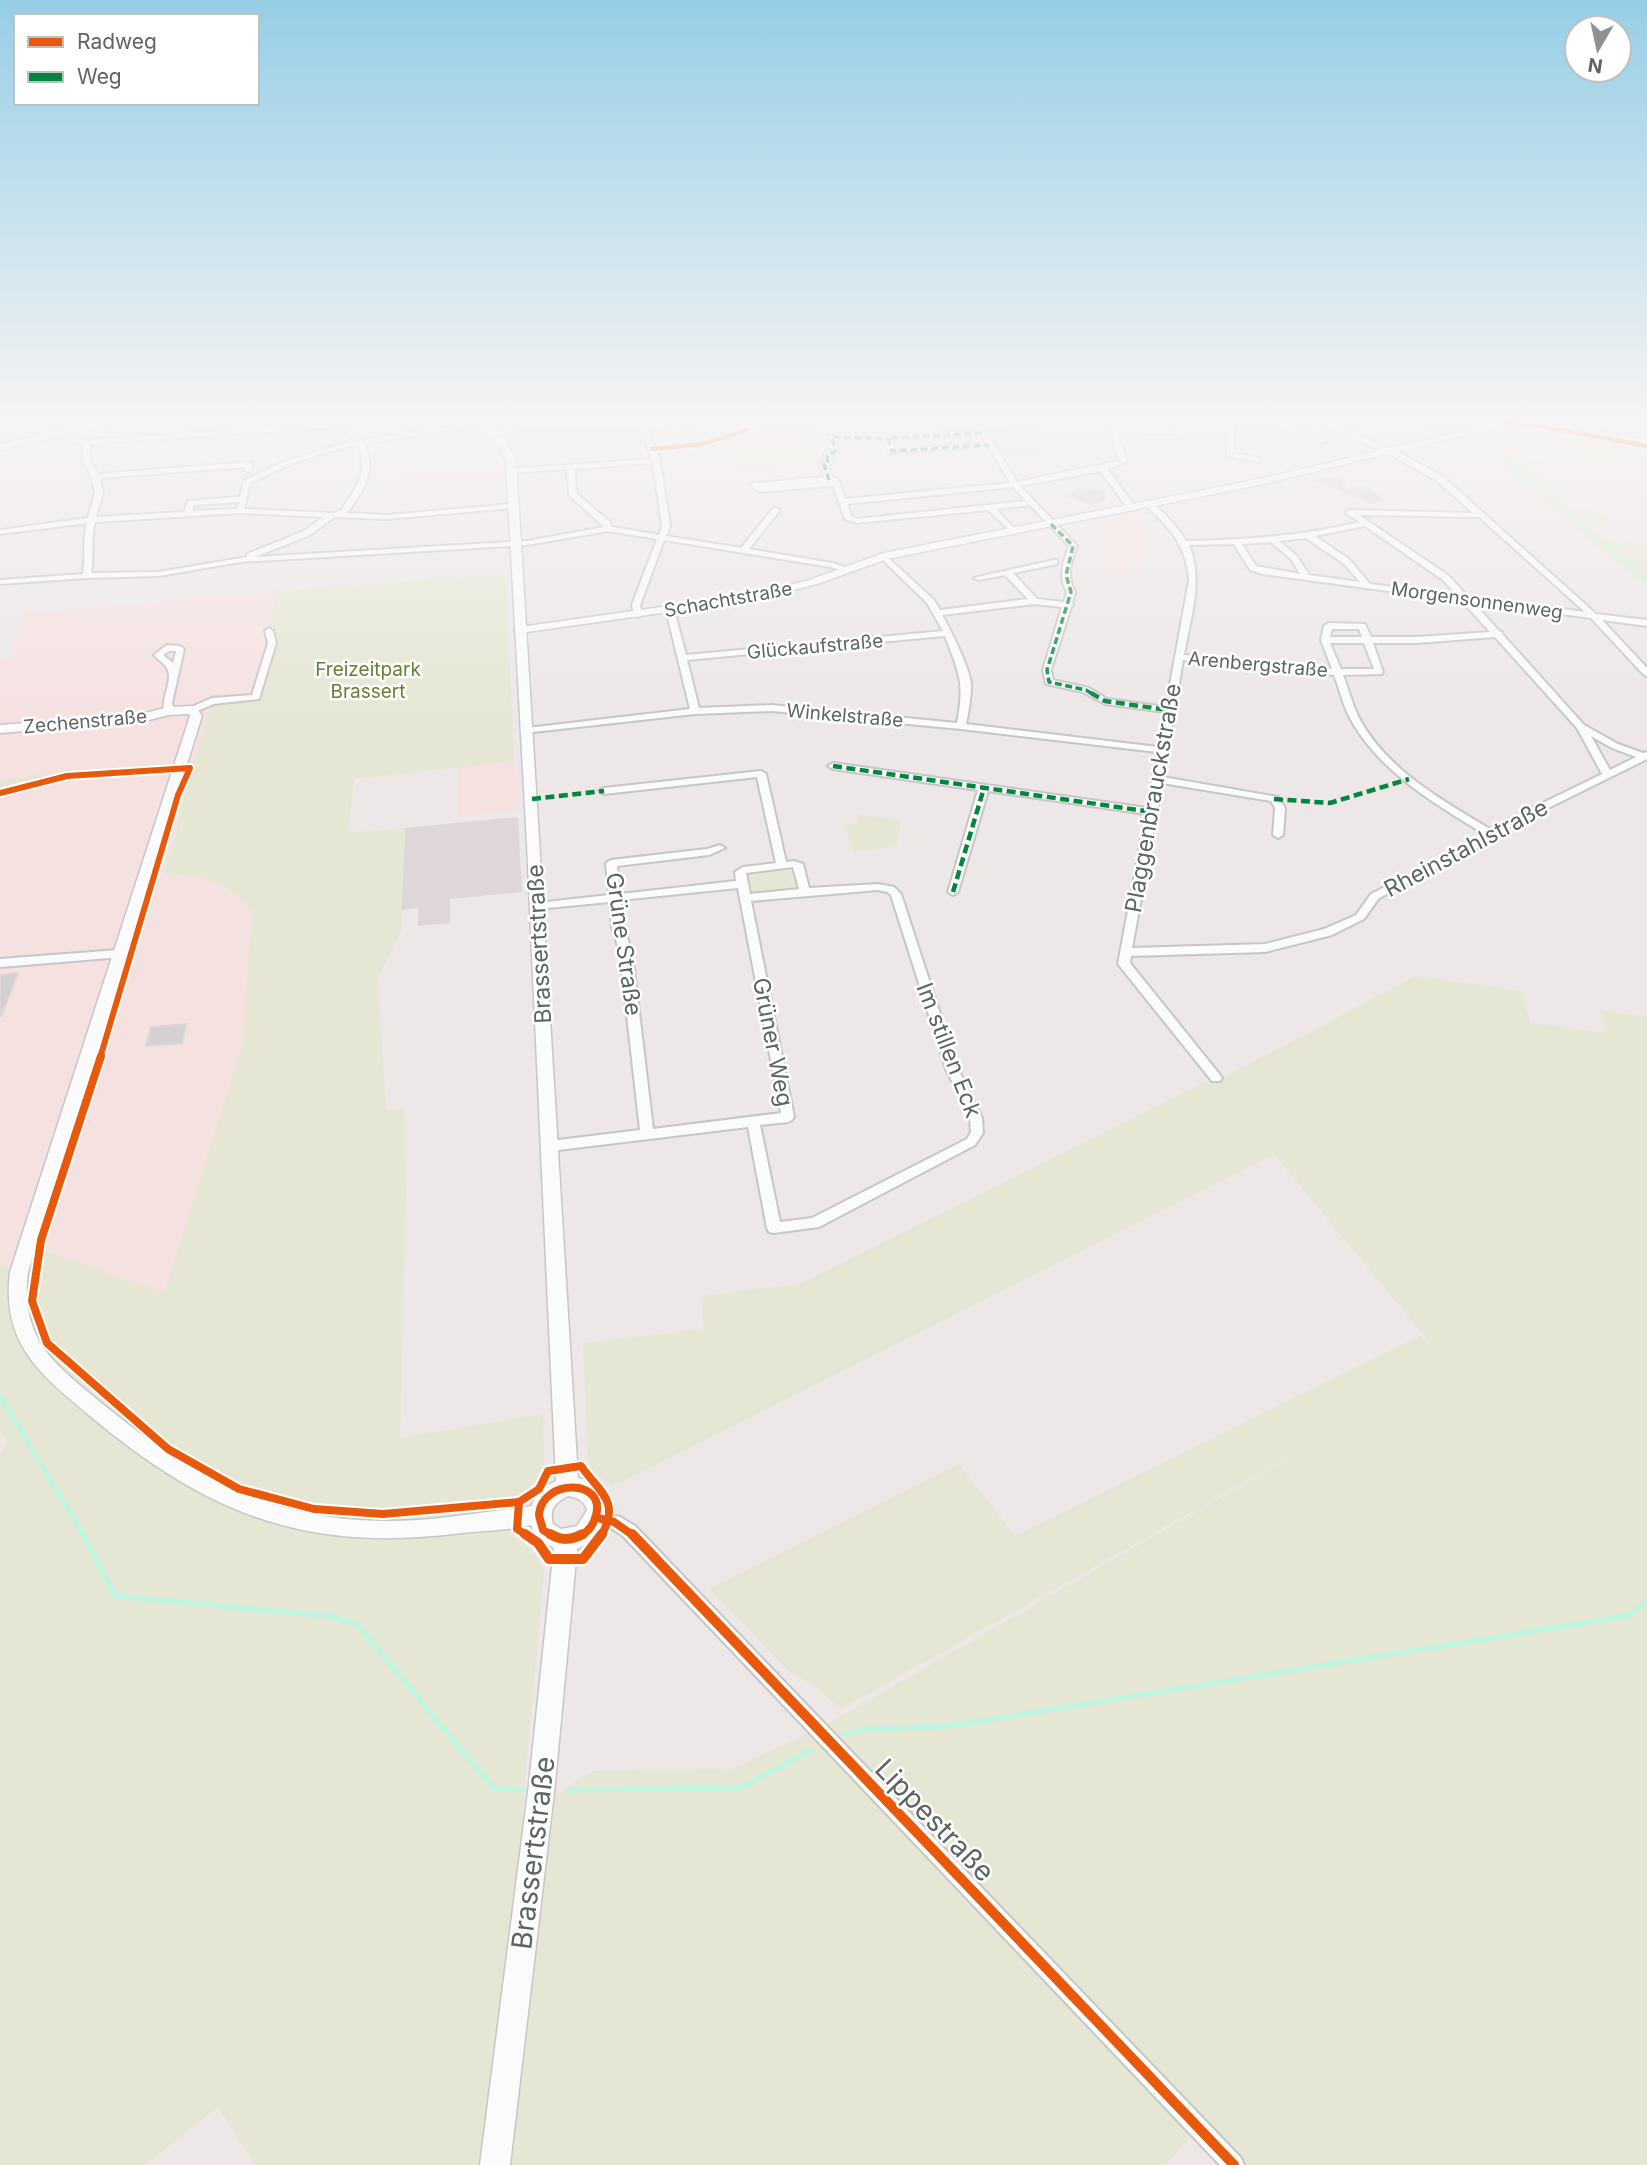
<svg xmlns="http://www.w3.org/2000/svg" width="1647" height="2165" font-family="Inter,sans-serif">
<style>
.commercial{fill:#f6e1e1}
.education{fill:#dfd7d7}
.green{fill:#e5e6d3}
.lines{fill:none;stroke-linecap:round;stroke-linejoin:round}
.stream-far2{stroke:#bcf6e2;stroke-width:2.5}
.stream-far1{stroke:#bcf6e2;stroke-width:4.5}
.stream{stroke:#bcf6e2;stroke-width:5}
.building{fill:#d5d1d0;stroke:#dcd6d7;stroke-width:2}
.minor-casing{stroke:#c7c6c6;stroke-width:4}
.tertiary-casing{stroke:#c7c6c6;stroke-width:3}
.secondary-casing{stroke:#c8c6c6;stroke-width:3}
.minor{fill:#fcfbfb;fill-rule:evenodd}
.tertiary{fill:#fcfbfb;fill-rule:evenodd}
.secondary{fill:#fcfbfb;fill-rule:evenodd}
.quiet-far1{stroke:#00873e;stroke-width:3.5;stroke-dasharray:7 3.5;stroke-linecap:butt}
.quiet{stroke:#00873e;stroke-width:4.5;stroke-dasharray:9 4.5;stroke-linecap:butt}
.cycleway-far3-casing{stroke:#fff;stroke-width:7}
.cycleway-far2-casing{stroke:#fff;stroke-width:10}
.cycleway-far1-casing{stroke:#fff;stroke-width:12}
.cycleway-casing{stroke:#fff;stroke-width:15}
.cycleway-far3{stroke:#e8590c;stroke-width:4.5}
.cycleway-far2{stroke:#e8590c;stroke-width:6}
.cycleway-far1{stroke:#e8590c;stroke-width:8}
.cycleway{stroke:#e8590c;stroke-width:10}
.labels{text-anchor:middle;stroke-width:5;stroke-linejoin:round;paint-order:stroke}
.far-street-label{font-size:19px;fill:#5d6563;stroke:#fff}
.far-park-label{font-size:19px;fill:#697d34;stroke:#fff}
.street-label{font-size:23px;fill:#5d6563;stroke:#fff}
.near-street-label{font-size:28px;fill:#5d6563;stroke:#fff}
</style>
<rect width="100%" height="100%" fill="#ede7e7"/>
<!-- commercial -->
<g class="commercial">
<path d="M500 466 501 479 421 486V498L403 499V476Z"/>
<path d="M1140 510 1145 515 1146 568 1131 566V574L1103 572 1106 523 1100 518Z"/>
<path d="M276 591 269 631 272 643 256 697 194 766 163 874 210 877 252 910 242 1046 164 1294 40 1249 19 1272 0 1265V797L63 780 172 771 175 764 63 771 0 781V661L9 660 23 613Z"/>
<path d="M514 761 517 811 457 817 459 767Z"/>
</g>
<!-- education -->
<g class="education">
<path d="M1036 425 1042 454 1003 457 985 428Z"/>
<path d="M518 817 522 892 450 899V923L418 926V908L401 910 405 828Z"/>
</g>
<!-- green -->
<g class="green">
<path d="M1399 418H1479L1482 421 1478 425 1446 435Z"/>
<path d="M1524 424 1581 435 1571 436 1626 460V463L1525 465 1568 508C1584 509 1598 509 1609 522L1596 530 1607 540 1647 545V585C1594 550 1552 502 1500 465L1503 464 1462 439 1489 432 1528 459 1554 463 1576 461 1575 458 1581 459 1587 449 1572 445 1570 436 1562 435 1560 438 1522 430 1508 432 1502 429Z"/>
<path d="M806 427 800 434 808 454 822 456 823 465 736 470 730 449 701 451 699 444 757 429Z"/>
<path d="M506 573 514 761 354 779 348 833 405 828 401 932 378 977 386 1110 404 1108 406 1190 400 1438 543 1414 544 1462 537 1483 519 1496 509 1535C528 1543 535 1552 544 1571L522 1816 592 1771 731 1769 819 1729 1359 1418 841 1709 812 1684 791 1673 709 1589 959 1464 1015 1536 1420 1336 1435 1349 1274 1154 613 1486 593 1472 588 1460 583 1343 704 1329 701 1296 800 1284 1210 1080 1212 1083 1223 1078 1416 976 1522 991 1530 1023 1606 1033 1600 1010 1647 1017V2165H1244L1202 2122 1166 2165H255L218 2107 145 2165H0V1457L8 1440 0 1432V1265L19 1272 40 1249 164 1293 242 1046 252 910C221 879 206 875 163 874L176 835 183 795 212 701 256 697 272 644 269 631 276 591Z"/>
<path d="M175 763 172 771 63 780 0 797V781L62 771Z"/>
<path d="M857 814 901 821 896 846 854 852 844 825 859 823Z"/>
<path d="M792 867 796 868 802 888 798 891 752 895 747 893 744 874 747 872Z"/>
</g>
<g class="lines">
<!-- stream-far2 -->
<path class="stream-far2" d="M1417 418C1446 427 1475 438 1500 455 1554 491 1595 544 1647 582"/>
<!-- stream-far1 -->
<path class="stream-far1" d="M0 1396 84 1536"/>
<!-- stream -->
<g class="stream">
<path d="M83 1534 115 1596 328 1616 357 1624 493 1788 523 1790"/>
<path d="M844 1734 869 1729 950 1726 1627 1616 1647 1602"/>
<path d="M570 1790 740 1788 811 1750"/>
</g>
</g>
<!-- building -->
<g class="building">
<path d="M1337 477 1347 489 1365 487 1385 501 1372 503 1312 479Z"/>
<path d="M1086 489 1101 491 1105 494 1104 500 1091 504 1069 497 1077 490Z"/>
<path d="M18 973 1 1016H0V975Z"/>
<path d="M186 1024 182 1043 146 1046 151 1027Z"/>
</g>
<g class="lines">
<defs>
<g id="minor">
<path d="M27 418H34L49 435V439H43Z"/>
<path d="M637 418H643L646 424 713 418 680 426 647 428 660 461 670 526 666 536 741 548 773 508H776L780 510 749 549 832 563 848 568V572L830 567 664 540 640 605 642 614 638 617 634 614 632 605 657 539 608 531 527 545 240 562 159 576 86 578 0 584V580L83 574C86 557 82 540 87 523L0 534V530L88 518 95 493 90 473 82 460 84 444 75 443 66 432 68 431H72L80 439 88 440 323 424 346 428 363 440 479 421 481 422V424L365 444C376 476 364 488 347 513L387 515 513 504 517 506 513 508 387 519 335 517 310 535 255 557 527 541 604 527 569 495 567 469 511 473 507 471 511 469 652 459 640 428H527L492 436 488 434 527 424H639ZM323 428 342 431 356 441C316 450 280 461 244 481L240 497 188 501 184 512 96 517 103 493 100 478 245 467 244 470 248 472 252 470 253 464 249 462 98 474 90 460 91 444ZM358 445C368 475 357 486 341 510L334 513 244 509 250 484C285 464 320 453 358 445ZM653 463 662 526 659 535 612 527 610 522 577 494 574 469ZM239 502 237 509 192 511 194 505ZM240 513 323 517 304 531 247 554V557L159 572 91 573C94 556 90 540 95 522Z"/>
<path d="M814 418H821L808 428H804V426Z"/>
<path d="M972 418H978L983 425 1005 423 1006 418H1012L1010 426 985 429 1017 482 1119 461 1113 438 1110 436 1112 434 1108 418H1114L1119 434 1174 435 1175 418H1181V439L1120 438 1127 462 1107 469 1135 506V510H1129L1100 471 1020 486 1077 546C1071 562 1066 576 1075 592L1072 603 1073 605 1071 607 1051 670 1053 680 1089 688 1107 699 1166 707 1189 580C1187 547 1170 527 1146 506V502H1152C1165 514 1177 526 1186 541 1245 540 1303 536 1360 522L1347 514 1346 512 1350 510 1473 513 1436 480 1389 454 1309 418H1318L1395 450 1442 476 1596 614 1647 620V626L1602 620 1647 668V676L1644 675 1591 618 1473 602 1499 631 1502 632 1503 635 1584 725 1618 744 1643 753 1647 752V759L1494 835 1490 842 1379 898 1364 919 1332 935 1265 952 1131 956 1130 963 1220 1075 1222 1078 1220 1081H1212L1118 964 1146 814 988 791 958 892 953 895 948 892 978 790 833 769 828 766 833 763 1147 808 1157 752 961 729 772 711 695 714 524 733 522 731 527 728 690 709 666 610 670 607 674 610 686 655 943 631 927 603 881 558V554H884L934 600 940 610 1028 599 1005 575 978 580 974 578 1054 560H1057V564L1013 573 1037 599 1064 602 1067 592C1058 577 1063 562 1069 546L1030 505 996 509 1017 531 1013 533 988 510 857 523 845 519 833 486 758 492 751 485 755 483 824 477 820 465 824 462V454L831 450 829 435 880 434 888 436 979 431ZM982 435 986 443 895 449 892 440ZM880 438 885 439 888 451 892 453 989 447 1010 483 845 499 838 479 832 477 828 466 832 463 831 457 839 451 836 439ZM827 482H831L760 487ZM1013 487 1026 501 857 519 852 517 847 504ZM1359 515 1479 517 1585 612 1467 596 1449 576ZM1365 526 1443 580 1457 595 1370 584 1349 559 1315 536ZM1306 538 1343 563 1360 582 1309 575 1297 556 1279 541ZM1271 542 1291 559 1300 574 1256 566 1242 544ZM1234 544 1250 570 1262 574 1462 601 1490 632 1417 637H1371L1365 624 1328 623 1324 626 1321 640 1332 669 1184 655C1190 619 1204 580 1189 545ZM1034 604 1062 607 1043 670 1046 684 1083 692 1105 704 1165 712 1158 747 966 724C969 710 971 698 971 684 969 666 951 631 942 615ZM1332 629H1359L1362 637H1330ZM945 636C959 673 965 682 957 723L772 705 699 708 687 660ZM1495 637 1577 728 1602 774 1490 829C1442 800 1385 769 1358 716 1352 703 1348 688 1343 675L1382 674 1383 672 1373 643H1417ZM1330 643H1364L1374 669H1341ZM1183 660 1334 675C1340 690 1343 706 1351 720 1381 773 1434 803 1484 834L1482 838 1371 894 1356 915 1324 929 1265 944 1132 948 1162 783 1271 801 1275 808 1273 835 1278 838 1283 835 1285 808 1278 797 1163 777ZM1591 736 1612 748 1636 757 1610 770Z"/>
<path d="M1257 418H1268L1328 441 1321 443 1263 421 1255 427 1234 425V453L1259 458V462L1227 456 1228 422 1253 423Z"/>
<path d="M269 628 273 631 276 643 259 699 214 704 195 712H189V708L212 698 252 695 268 643 265 631Z"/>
<path d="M167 645 180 646 184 649 172 703 174 711 169 714 164 711C161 697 175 678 166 667 163 662 157 659 154 655ZM169 651H176L173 663 163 655Z"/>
<path d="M761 771 766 774 786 862 794 861 803 864 809 888 878 884 894 887 901 894 958 1069 982 1118 983 1133 975 1145 819 1227 774 1233 769 1232 767 1228 748 1127 550 1151 545 1149 544 1146 545 1143 550 1141 640 1130 620 953 612 927 610 902 537 909 532 906 537 903 609 895 606 863 611 860 707 849 720 845 725 848 709 855 617 866 620 894 736 881 735 872 743 867 776 863 757 777 604 794 599 791 604 788ZM793 867 799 889 750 894 746 873ZM738 888 781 1113 653 1129 632 953 624 927 620 900ZM878 890 887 892 891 895 946 1069 970 1118 971 1132 967 1139 812 1218 780 1222 760 1125 788 1122 792 1120 794 1117 751 901Z"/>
<path d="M118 950 122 951 124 954 122 957 0 967V959Z"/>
<path d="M597 1511 620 1517 635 1526 1241 2158 1244 2165H1220L623 1536 611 1528 591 1523 589 1518 591 1513Z"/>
</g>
<g id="tertiary">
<path d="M120 418H135L0 450V444Z"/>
<path d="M1519 418H1534L1259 485 887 559 817 584 760 599 520 633 514 630 520 627 760 593 809 580 884 553 1259 479Z"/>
<path d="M1546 418H1557L1578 429 1570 431Z"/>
<path d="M192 706 196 707 202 716 28 1272C20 1339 53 1363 100 1402 190 1475 262 1518 381 1521 434 1522 487 1511 539 1505L546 1507 549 1514 546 1521C521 1530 489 1530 462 1533 306 1553 209 1515 90 1416 40 1374 1 1344 10 1272L190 716 189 714 169 715 141 722 0 733V725L141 714 169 707Z"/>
</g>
<g id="secondary">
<path d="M468 418H479C495 431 510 442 516 462L578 1478C624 1487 613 1534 577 1549L555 1784 510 2165H480L529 1784 554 1548 535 1537 528 1514 539 1489 556 1481 527 844 506 462 498 444ZM568 1496C578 1498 584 1500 587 1510L577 1526 561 1529 553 1524C549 1508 555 1503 568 1496Z"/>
<path d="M1512 418H1532L1647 440V446Z"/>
</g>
</defs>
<!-- minor casing -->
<use href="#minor" class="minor-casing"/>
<!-- tertiary casing -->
<use href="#tertiary" class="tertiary-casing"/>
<!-- secondary casing -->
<use href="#secondary" class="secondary-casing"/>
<!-- minor -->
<use href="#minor" class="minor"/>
<!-- tertiary -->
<use href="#tertiary" class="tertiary"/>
<!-- secondary -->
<use href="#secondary" class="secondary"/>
<!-- quiet-far1 -->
<g class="quiet-far1">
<path d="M1481 418H1496"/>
<path d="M982 433 888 438 892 451 989 445"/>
<path d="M829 480 824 465 828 463 827 456 835 451 832 437 888 438"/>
<path d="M1051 524 1073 546 1066 575 1071 592 1047 670 1049 682 1086 690 1094 695"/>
</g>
<!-- quiet -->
<g class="quiet">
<path d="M1091 693 1105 701 1168 710"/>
<path d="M833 766 1152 812"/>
<path d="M532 799 604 791"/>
<path d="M1274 799 1330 803 1409 779"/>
<path d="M953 892 984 788"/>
</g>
<defs>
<g id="cycleway-far3">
<path d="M1498 418 1518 425H1535L1647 446"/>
<path d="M652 449 703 444 747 430"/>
</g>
<path id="cycleway-far2" d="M0 793 67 776 190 768 178 795 100 1058"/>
<g id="cycleway-far1">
<path d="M101 1056 41 1240 32 1301 47 1343 168 1449 239 1489 314 1509 383 1514 519 1502"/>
<path d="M519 1502 517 1529 528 1536"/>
<path d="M519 1502 539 1489 548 1471 581 1466C600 1493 621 1501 601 1536"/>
<path d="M598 1518 614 1522 634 1536"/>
<path d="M553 1536 543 1530C542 1525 539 1518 539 1514 543 1478 606 1479 596 1515 594 1524 588 1532 580 1536"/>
</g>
<g id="cycleway">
<path d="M525 1534 538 1543 549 1559H583L602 1534"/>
<path d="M550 1534C562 1541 571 1540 583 1534"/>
<path d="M632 1534 1234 2165"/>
</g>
</defs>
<!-- cycleway-far3 casing -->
<use href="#cycleway-far3" class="cycleway-far3-casing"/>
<!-- cycleway-far2 casing -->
<use href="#cycleway-far2" class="cycleway-far2-casing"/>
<!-- cycleway-far1 casing -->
<use href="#cycleway-far1" class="cycleway-far1-casing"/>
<!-- cycleway casing -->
<use href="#cycleway" class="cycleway-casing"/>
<!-- cycleway-far3 -->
<use href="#cycleway-far3" class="cycleway-far3"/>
<!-- cycleway-far2 -->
<use href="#cycleway-far2" class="cycleway-far2"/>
<!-- cycleway-far1 -->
<use href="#cycleway-far1" class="cycleway-far1"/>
<!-- cycleway -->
<use href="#cycleway" class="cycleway"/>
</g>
<!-- sky -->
<linearGradient id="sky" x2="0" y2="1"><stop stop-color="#96cee6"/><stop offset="0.58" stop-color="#f7f4f4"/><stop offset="1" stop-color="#f7f4f4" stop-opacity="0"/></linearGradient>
<rect width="1647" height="721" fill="url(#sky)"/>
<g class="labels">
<!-- far-street labels -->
<g class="far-street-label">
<text transform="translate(728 599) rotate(-10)" y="7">Schachtstraße</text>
<text transform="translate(1477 600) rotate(8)" y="7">Morgensonnenweg</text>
<text transform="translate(815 646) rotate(-5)" y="7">Glückaufstraße</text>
<text transform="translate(1258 664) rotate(5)" y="7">Arenbergstraße</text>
<text transform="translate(845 715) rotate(5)" y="7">Winkelstraße</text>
<text transform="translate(85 721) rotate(-5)" y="7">Zechenstraße</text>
</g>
<!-- far-park labels -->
<g class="far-park-label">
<text x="368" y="676">Freizeitpark<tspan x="368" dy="22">Brassert</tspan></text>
</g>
<!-- street labels -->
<g class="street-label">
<text transform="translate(1153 798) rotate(-80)" y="8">Plaggenbrauckstraße</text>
<text transform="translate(1466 848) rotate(-28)" y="8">Rheinstahlstraße</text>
<text transform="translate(539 944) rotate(-93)" y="8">Brassertstraße</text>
<text transform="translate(624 944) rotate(82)" y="8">Grüne Straße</text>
<text transform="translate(773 1042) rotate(79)" y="8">Grüner Weg</text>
<text transform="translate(949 1050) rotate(69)" y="8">Im stillen Eck</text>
</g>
<!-- near-street labels -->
<g class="near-street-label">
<text transform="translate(935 1820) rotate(46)" y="10">Lippestraße</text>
<text transform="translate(533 1853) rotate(-83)" y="10">Brassertstraße</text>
</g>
</g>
<!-- legend -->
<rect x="14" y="14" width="245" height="91" fill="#ffffff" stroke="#bec1c1" stroke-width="2"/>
<rect x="28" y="37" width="35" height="10" fill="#e8590c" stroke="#bec1c1" stroke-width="2"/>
<text x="77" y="49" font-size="21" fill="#5d6563">Radweg</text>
<rect x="28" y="72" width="35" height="10" fill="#00873e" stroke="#bec1c1" stroke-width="2"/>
<text x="77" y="84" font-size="21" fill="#5d6563">Weg</text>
<!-- north arrow -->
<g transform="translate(1598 49) rotate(189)"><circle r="33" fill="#ffffff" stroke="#bec1c1" stroke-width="2"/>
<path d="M0-5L12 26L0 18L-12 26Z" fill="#8f9291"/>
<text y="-10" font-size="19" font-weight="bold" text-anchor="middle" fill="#5d6563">N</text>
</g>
</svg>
